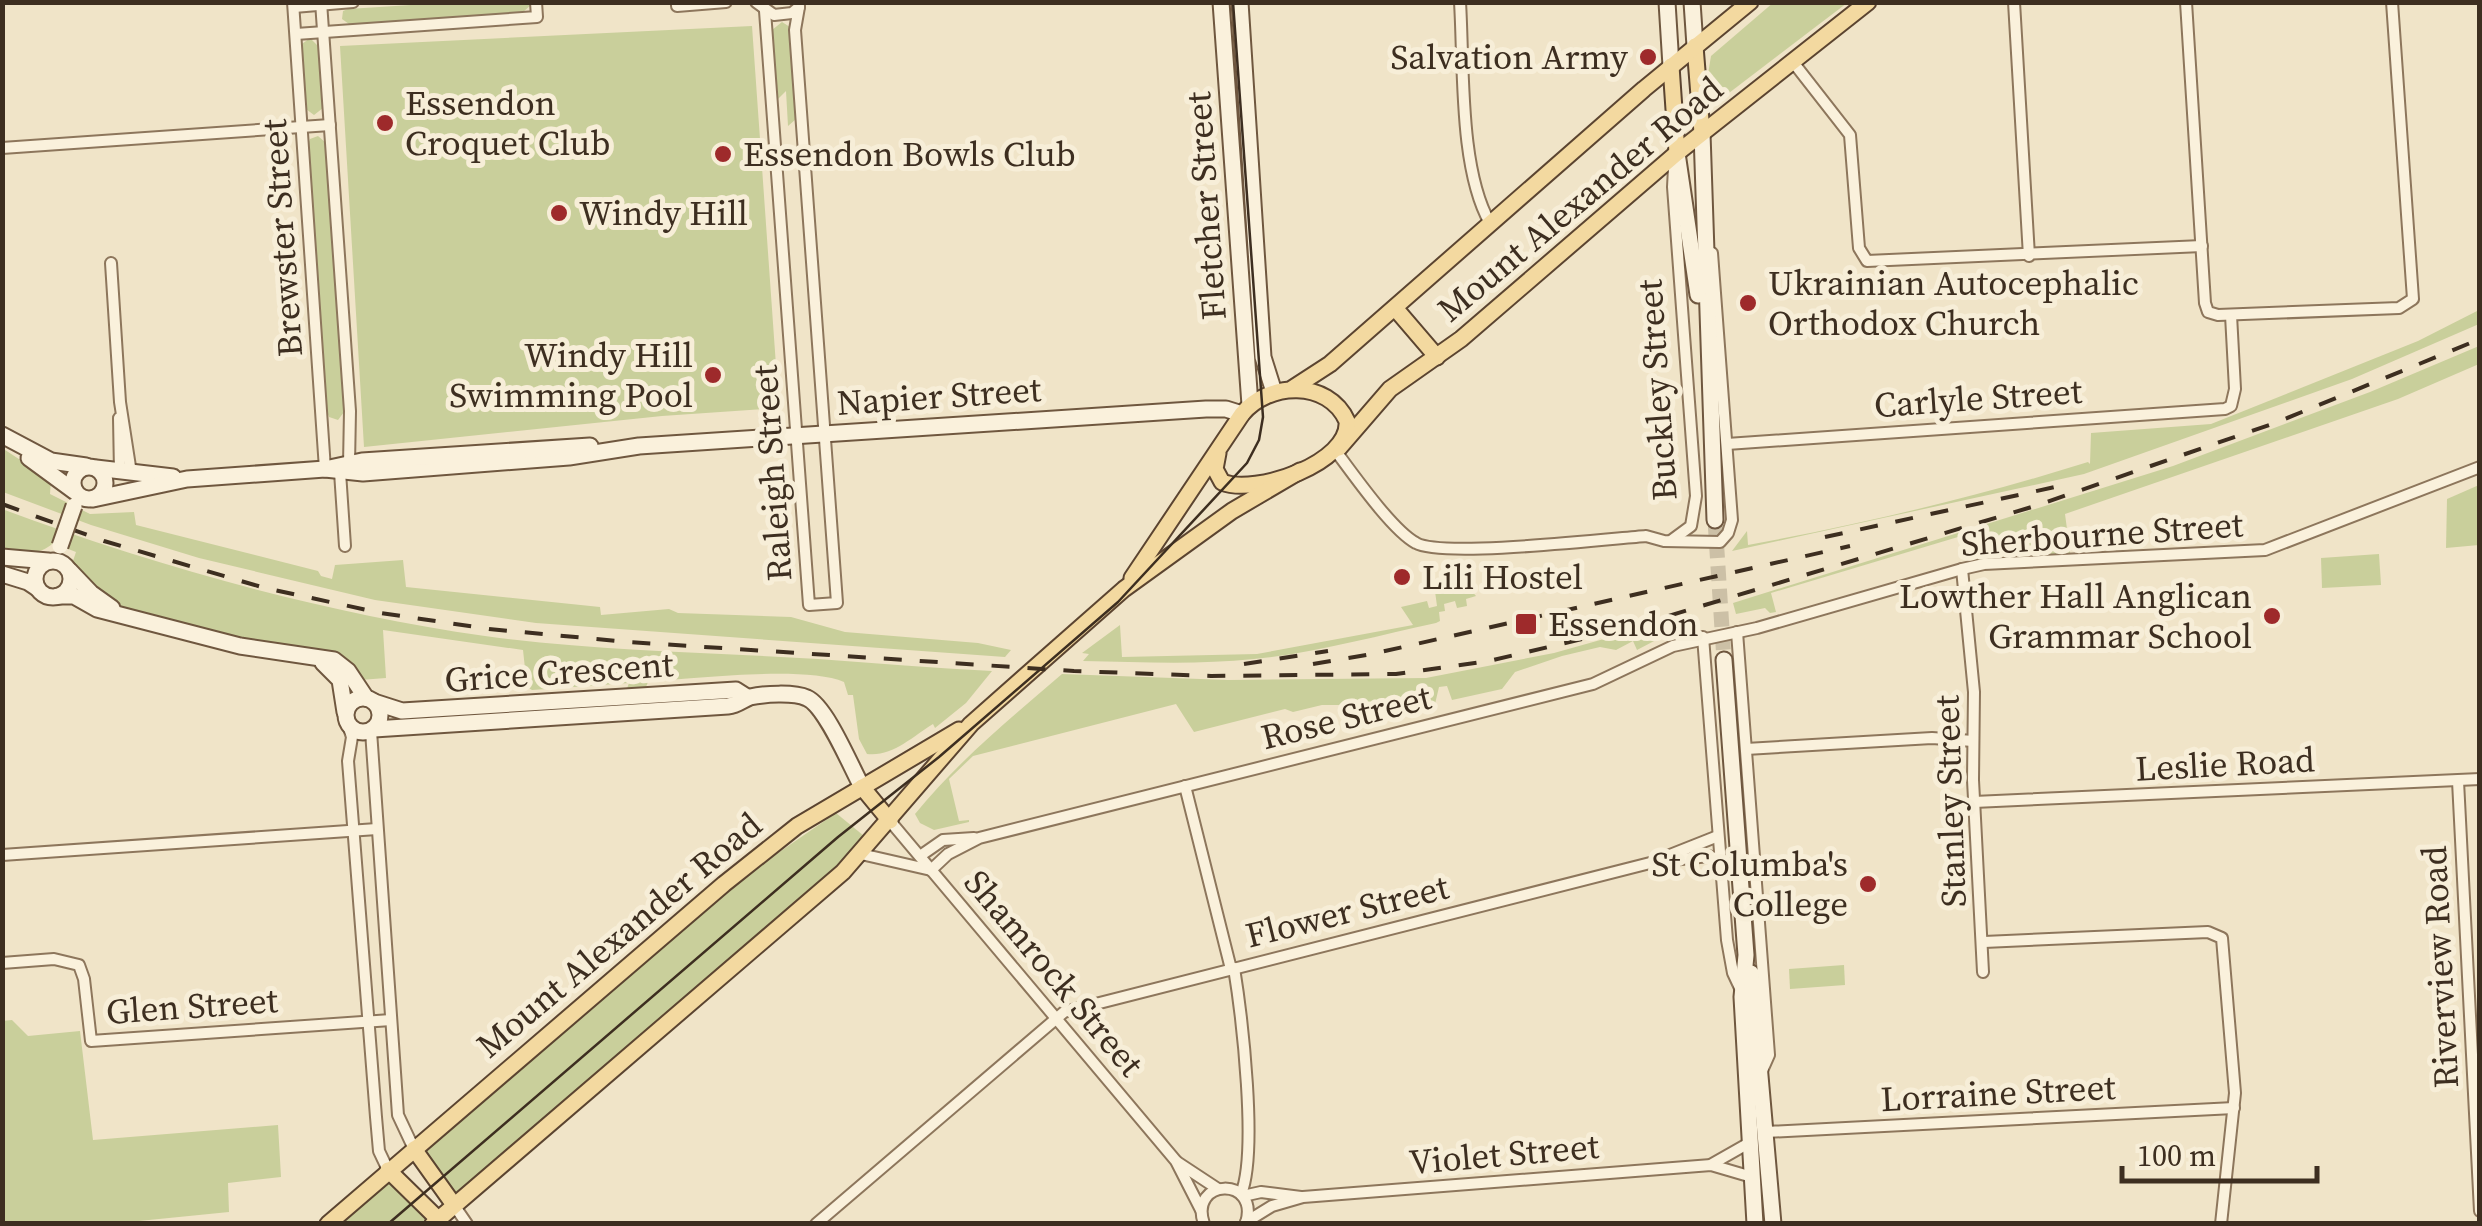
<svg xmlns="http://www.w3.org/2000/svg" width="2482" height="1226" font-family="'Source Serif 4',serif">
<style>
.green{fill:#c9cf9b}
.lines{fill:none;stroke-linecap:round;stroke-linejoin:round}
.secondary-tunnel{stroke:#ccc0a6;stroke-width:15;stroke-dasharray:15 8;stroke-linecap:butt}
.street-casing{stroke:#8d765c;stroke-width:14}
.secondary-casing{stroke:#6f573f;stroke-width:19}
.primary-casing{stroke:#5b4430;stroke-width:19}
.street{stroke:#faf1dc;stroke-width:10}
.secondary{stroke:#faf1dc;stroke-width:15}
.primary{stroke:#f3d9a0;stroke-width:15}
.tram{stroke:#3d2e20;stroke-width:2.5}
.rail{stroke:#3d2e20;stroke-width:4;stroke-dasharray:18 18;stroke-linecap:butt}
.secondary-bridge-casing{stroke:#6f573f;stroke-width:19;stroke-linecap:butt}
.secondary-bridge{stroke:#faf1dc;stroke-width:15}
.poi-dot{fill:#9e2a2b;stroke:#f7eed8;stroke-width:4}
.labels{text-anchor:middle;stroke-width:10;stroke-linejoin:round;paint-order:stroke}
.poi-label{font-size:35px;fill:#3d2e20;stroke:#f7eed8;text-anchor:start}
.street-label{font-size:35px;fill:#3d2e20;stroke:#f7eed8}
</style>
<rect width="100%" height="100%" fill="#f0e4c8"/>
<!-- green -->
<g class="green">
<path d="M1774 2 1847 3 1725 96 1715 95 1707 80 1711 56Z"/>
<path d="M442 3H531V5L523 12 349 24 342 19 343 11 348 9Z"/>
<path d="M782 22 790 27 791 32 796 119 788 126 786 91 778 99 772 30Z"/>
<path d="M752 26 779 408 662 416 364 447 340 46Z"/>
<path d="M310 38 318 46 323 108 314 115 306 109 302 44Z"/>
<path d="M318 136 326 143 344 412 338 420 329 417 327 412 308 145 310 139Z"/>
<path d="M2479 310V324L2352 379 2084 474 1732 551 1747 531 1748 545C1862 524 1977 497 2088 462L2090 464 2091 433 2211 424 2418 341Z"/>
<path d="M2479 346V364L2398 399 2065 514 2071 559 1993 558 1988 528 1771 593 1776 612 1770 613 1765 608 1736 614 1733 603 2173 466 2370 392Z"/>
<path d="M2 448 51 480 50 494 90 514 134 512 136 525 318 571 321 576 332 579 335 565 403 560 406 587 600 607 601 615 669 609 678 613 791 617 845 632 978 643 1011 650 1005 657 536 623 375 600 199 558 91 525 3 492Z"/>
<path d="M2479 485V545L2446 548 2447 499Z"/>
<path d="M2 509C159 567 319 612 485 636 596 651 707 652 818 659 876 663 933 668 992 671L966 703 935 728 933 724C912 737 892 757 867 754L859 739 853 695H848L844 682C807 666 700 678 657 681L648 682 644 692 625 694 629 683 532 690 527 687 523 650 383 630 386 678 360 680 257 641 211 632 113 604 81 576 72 564 76 552 53 543C39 557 21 551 3 549Z"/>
<path d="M2379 554 2381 585 2322 588 2321 558Z"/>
<path d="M1444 583 1446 592 1470 589 1476 596 1466 599 1467 606 1457 608 1455 601 1444 604 1445 611 1439 612 1440 621 1436 623C1376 636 1315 653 1254 659 1197 665 1140 662 1083 661L1089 654 1082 653 1120 625 1122 657 1257 654 1413 625 1401 607 1427 601 1429 608 1437 606 1434 584Z"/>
<path d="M1693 614 1694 620 1637 650 1633 641 1616 650 1600 647 1562 656 1515 672 1502 689 1452 700 1447 686 1439 687 1435 704 1390 716 1383 706 1377 705H1322L1293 712 1285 709 1194 732 1176 704 973 756 949 779 959 821 969 820V822L934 830 920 823 915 814C958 761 1010 719 1062 674L1228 680 1426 678 1554 653Z"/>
<path d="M836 813 864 836 836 868 456 1194 425 1150 733 884Z"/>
<path d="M1844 965 1845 985 1790 989 1789 969Z"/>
<path d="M12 1020 28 1036 80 1031 93 1140 278 1125 281 1177 228 1183 229 1212 119 1223H3L2 1021Z"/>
<path d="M389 1182 428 1219 423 1224H341Z"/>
</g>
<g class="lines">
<!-- secondary-tunnel -->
<path class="secondary-tunnel" d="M1715 520 1724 660"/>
<defs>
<g id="street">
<path d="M293 2 325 469"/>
<path d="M321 2 350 411 349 464"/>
<path d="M677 2V6L726 2"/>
<path d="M756 2 774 15 792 13 799 7"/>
<path d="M1460 2C1464 66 1459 169 1490 223"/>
<path d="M2014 2 2029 256"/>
<path d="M2186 2 2205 303 2208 312 2218 315 2399 308 2413 299 2392 2"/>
<path d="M294 7 353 2"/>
<path d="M765 11 809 605 837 603 795 30 799 7"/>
<path d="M296 34 537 17 536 2"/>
<path d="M1793 62 1850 135 1859 248 1867 261 2202 246"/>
<path d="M2 148 330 125"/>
<path d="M111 263 120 402 131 473"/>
<path d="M119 418 120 472"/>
<path d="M1727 444 2225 409 2231 406 2235 389 2231 315"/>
<path d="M1335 450C1353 474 1392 530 1416 543 1442 558 1607 539 1646 536L1664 541 1720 542 1728 533 1732 520 1712 253"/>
<path d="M340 472 345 546"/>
<path d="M1672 540 1691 526 1696 496 1673 187 1674 168"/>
<path d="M1962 569 1974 692 1973 780 1983 972"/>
<path d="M1737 632 1769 1055 1761 1073"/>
<path d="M1703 637 1727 940 1733 973 1740 988"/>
<path d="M348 725 352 737 348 761 376 1117 379 1151 388 1170"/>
<path d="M371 731 398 1115 414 1149"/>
<path d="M1746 749 1932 738 1973 741"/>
<path d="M2458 781 2480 1211"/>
<path d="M1185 786 1231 969"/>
<path d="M1974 802 2480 779"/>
<path d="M890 821 1176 1161 1201 1210"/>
<path d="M861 854 931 870"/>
<path d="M2 855 377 829"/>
<path d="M920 856 943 840 974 838"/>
<path d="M1660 859 1718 836"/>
<path d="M931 870 948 854 979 838 1593 684 1673 646 1757 628 1962 569 1984 564 2265 550 2480 467"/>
<path d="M1984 942 2208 932 2222 938 2235 1093 2221 1224"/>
<path d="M2 963 54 959 79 965 84 979 91 1041 391 1020"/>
<path d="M1234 968C1242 1017 1258 1152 1241 1194"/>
<path d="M1766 1132 2234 1108"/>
<path d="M1177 1162 1218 1189"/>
<path d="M1712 1164 1749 1143"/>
<path d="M1243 1196 1261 1192 1301 1197"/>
<path d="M454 1205 467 1224"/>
<path d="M1246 1222 1272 1206 1303 1197 1711 1165 1752 1177"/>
<path d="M816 1224 1064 1012 1654 862 1709 856 1720 860"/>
<path d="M1204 1224C1188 1178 1260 1176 1246 1223"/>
</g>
<g id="secondary">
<path d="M1221 2 1250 405"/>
<path d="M1240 2 1263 357 1274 392"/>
<path d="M1667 2 1671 66"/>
<path d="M1692 2 1695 46"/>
<path d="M1702 133 1715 520"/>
<path d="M1677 153 1698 295"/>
<path d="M2 435 51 461 86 466"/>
<path d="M29 458 74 491"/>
<circle cx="89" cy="483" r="16"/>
<path d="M96 468 173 477"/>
<path d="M325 469 363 473 569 457 639 446 1206 409H1226L1242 414"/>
<path d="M93 499 187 479 325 469 362 461 590 446"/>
<path d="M2 557 48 561"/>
<circle cx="53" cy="579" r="18"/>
<path d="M70 571 91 593 112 608"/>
<path d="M2 574 28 582 37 588"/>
<path d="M58 596H74L97 609 240 646 334 660 348 671 366 698"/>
<path d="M1724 660 1746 955 1742 997 1755 1224"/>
<path d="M323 663 340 680 345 712"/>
<circle cx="363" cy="715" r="17"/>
<path d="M374 702 402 711 736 690 747 697"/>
<path d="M374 729 728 706C738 705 742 700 750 697 764 694 794 692 807 698 826 706 851 767 862 787"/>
<path d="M1751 973 1773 1224"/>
</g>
<g id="primary">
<path d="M1695 46 1702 133"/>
<path d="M1671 66 1677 153"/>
<path d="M1395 308 1437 357"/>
<path d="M1293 388 1330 364 1644 89 1750 2"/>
<path d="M1339 448 1390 389 1461 339 1677 153 1868 2"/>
<path d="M1132 578 1242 414C1268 382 1328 379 1347 421 1351 463 1255 496 1222 482L1215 469 1218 453"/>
<path d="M862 787 890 821"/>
<path d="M414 1149 454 1205"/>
<path d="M388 1170 438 1219"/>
<path d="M328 1224 724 884 797 826 959 730"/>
<path d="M433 1224 843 872 971 724 1124 589 1232 511 1300 471"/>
</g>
</defs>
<!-- street casing -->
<use href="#street" class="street-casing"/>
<!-- secondary casing -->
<use href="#secondary" class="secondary-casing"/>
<!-- primary casing -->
<use href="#primary" class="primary-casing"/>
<!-- street -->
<use href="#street" class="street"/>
<!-- secondary -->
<use href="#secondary" class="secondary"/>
<!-- primary -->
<use href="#primary" class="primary"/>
<!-- tram -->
<path class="tram" d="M388 1224 838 837 939 757 1118 602 1247 463 1259 440 1263 417 1233 2"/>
<!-- rail -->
<g class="rail">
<path d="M2 504 104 541 265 588 381 613 489 629 629 642 1074 671 1211 676 1396 674 1489 661 1625 629 2035 506 2275 423 2480 339"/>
<path d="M1825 537 2055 487"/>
<path d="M1244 664 1328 651"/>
<path d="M1313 664 1372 654 1850 546"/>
</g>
<defs>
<path id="secondary-bridge" d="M60 546 74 506"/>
</defs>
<!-- secondary-bridge casing -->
<use href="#secondary-bridge" class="secondary-bridge-casing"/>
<!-- secondary-bridge -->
<use href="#secondary-bridge" class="secondary-bridge"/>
</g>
<!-- markers -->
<g class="poi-dot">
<circle cx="1648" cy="57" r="10"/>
<circle cx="385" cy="123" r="10"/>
<circle cx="723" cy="154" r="10"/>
<circle cx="559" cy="213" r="10"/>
<circle cx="1748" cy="303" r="10"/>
<circle cx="713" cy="375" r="10"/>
<circle cx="1402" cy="577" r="10"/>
<circle cx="2272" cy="616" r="10"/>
<rect x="1514" y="612" width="24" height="24" rx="5"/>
<circle cx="1868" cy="884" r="10"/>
</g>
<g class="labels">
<!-- poi labels -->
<g class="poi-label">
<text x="1628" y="69" text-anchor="end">Salvation Army</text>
<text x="405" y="115">Essendon<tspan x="405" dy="40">Croquet Club</tspan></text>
<text x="743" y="166">Essendon Bowls Club</text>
<text x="579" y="225">Windy Hill</text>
<text x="1768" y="295">Ukrainian Autocephalic<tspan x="1768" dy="40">Orthodox Church</tspan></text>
<text x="693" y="367" text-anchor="end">Windy Hill<tspan x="693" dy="40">Swimming Pool</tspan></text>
<text x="1422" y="589">Lili Hostel</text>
<text x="2252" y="608" text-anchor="end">Lowther Hall Anglican<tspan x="2252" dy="40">Grammar School</tspan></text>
<text x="1548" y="636">Essendon</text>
<text x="1848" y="876" text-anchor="end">St Columba's<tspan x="1848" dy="40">College</tspan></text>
</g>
<!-- street labels -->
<g class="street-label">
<text transform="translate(1580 199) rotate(-40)" y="12">Mount Alexander Road</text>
<text transform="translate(1206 206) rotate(-94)" y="12">Fletcher Street</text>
<text transform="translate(282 238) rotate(-94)" y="12">Brewster Street</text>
<text transform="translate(1657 390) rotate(-94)" y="12">Buckley Street</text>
<text transform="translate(939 396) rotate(-4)" y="12">Napier Street</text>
<text transform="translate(1978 398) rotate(-4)" y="12">Carlyle Street</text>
<text transform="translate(772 473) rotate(-94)" y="12">Raleigh Street</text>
<text transform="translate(2102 534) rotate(-4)" y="12">Sherbourne Street</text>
<text transform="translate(559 672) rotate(-4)" y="12">Grice Crescent</text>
<text transform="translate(1346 717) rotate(-14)" y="12">Rose Street</text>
<text transform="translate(2225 764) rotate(-3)" y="12">Leslie Road</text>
<text transform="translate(1950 801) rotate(-92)" y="12">Stanley Street</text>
<text transform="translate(1347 911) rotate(-14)" y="12">Flower Street</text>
<text transform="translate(619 935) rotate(-40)" y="12">Mount Alexander Road</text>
<text transform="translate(2440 967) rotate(-93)" y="12">Riverview Road</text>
<text transform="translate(1054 973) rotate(50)" y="12">Shamrock Street</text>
<text transform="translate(192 1006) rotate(-4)" y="12">Glen Street</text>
<text transform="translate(1998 1093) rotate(-3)" y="12">Lorraine Street</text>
<text transform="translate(1504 1154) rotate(-5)" y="12">Violet Street</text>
</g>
</g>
<!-- border -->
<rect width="2482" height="1226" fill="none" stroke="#3d2e20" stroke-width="10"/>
<!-- scale -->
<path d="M2122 1166v15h195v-15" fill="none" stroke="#3d2e20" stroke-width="5"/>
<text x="2137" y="1166" font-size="30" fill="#3d2e20" stroke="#f7eed8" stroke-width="8" paint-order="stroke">100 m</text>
</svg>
